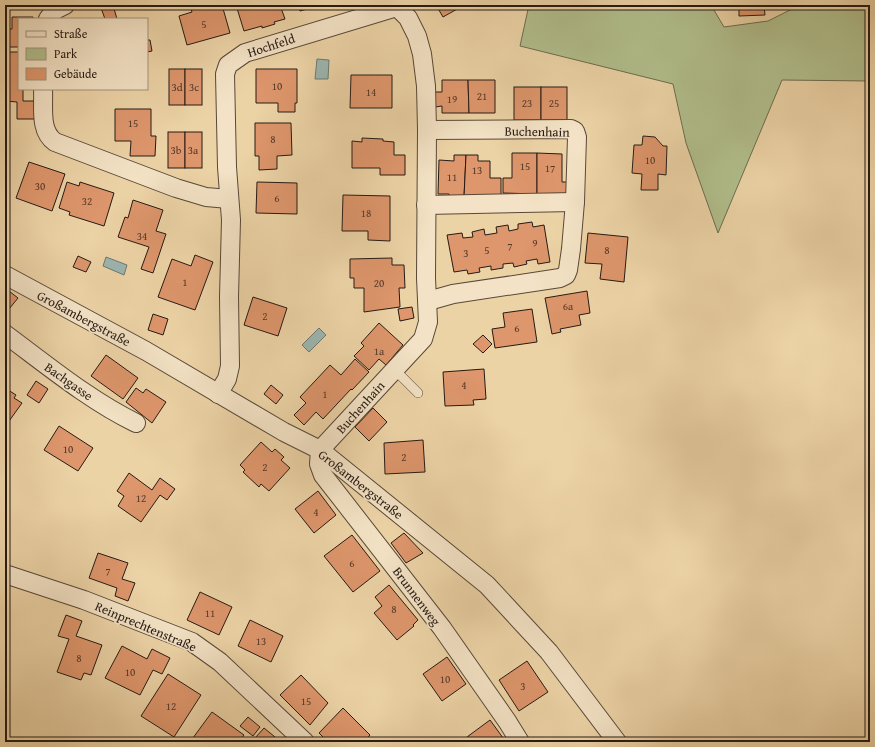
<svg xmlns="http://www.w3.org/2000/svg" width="875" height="747" font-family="'Gentium Book Plus',serif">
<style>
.green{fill:#b1be8c;stroke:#6c6c50}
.water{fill:#9cb6b1;stroke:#6d7872}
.building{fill:#de966c;stroke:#261a14}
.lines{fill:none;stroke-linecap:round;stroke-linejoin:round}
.lane-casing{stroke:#584838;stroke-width:10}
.street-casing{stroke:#584838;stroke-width:20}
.lane{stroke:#f3e2c5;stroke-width:9}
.street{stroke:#f3e2c5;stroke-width:18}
.labels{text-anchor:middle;stroke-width:3.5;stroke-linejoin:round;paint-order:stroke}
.number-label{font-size:11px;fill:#54392a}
.street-label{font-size:13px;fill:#261a14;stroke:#f3e2c5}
</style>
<rect width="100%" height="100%" fill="#ecd3a6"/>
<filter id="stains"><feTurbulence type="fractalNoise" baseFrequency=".005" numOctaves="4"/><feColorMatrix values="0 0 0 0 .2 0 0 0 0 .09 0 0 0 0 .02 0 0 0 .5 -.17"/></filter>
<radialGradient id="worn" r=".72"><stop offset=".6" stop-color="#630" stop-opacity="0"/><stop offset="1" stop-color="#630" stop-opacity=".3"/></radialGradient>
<!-- green -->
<path class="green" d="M529 5H711L724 27 768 21 800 5H870V81L782 80 718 233 686 143 673 84 520 46Z"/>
<!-- water -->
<g class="water">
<path d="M317 59 329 60 328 79H315Z"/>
<path d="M106 257 127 265 124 275 103 266Z"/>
<path d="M319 328 326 335 309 352 302 345Z"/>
</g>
<!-- building -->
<g class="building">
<path d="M100 5H113L117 19H105Z"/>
<path d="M205 5H210L211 7 222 5 230 33 187 45 179 16 192 12 191 9Z"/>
<path d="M236 5H280L285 19 274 22 275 24 262 28V26L244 31Z"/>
<path d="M298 5H321L300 11Z"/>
<path d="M436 5H458L459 8 443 17Z"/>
<path d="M739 5H764L765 15 739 16Z"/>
<path d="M12 17H33V19H19V47H8V29H12Z"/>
<path d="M147 40H150L152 51 147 52Z"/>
<path d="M5 52H19V89H23V101H35V119H17V102L5 101Z"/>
<rect x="169" y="69" width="16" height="36"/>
<rect x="185" y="69" width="17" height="36"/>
<path d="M256 69H297V103H295V112H278V103H256Z"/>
<path d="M351 75H392V108H350Z"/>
<path d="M442 80H468L469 113H442V106L435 107V92H442Z"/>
<path d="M468 80H495V113H469Z"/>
<rect x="514" y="87" width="27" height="33"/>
<rect x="541" y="87" width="26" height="33"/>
<path d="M115 109H151V136H156L155 156H130L131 141H115Z"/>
<path d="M255 123H291L292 155 277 156V169L259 170V156H255Z"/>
<rect x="168" y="132" width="17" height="36"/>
<rect x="185" y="132" width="17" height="36"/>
<path d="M643 136 655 137 663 146H667L666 175 658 174V190H641L642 174 632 173 634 145H642Z"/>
<path d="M362 138 383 139V141L394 142V155H405V175H380V168H352V141L362 142Z"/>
<path d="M512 153H537V194L503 193V178H512Z"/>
<path d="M537 153 562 154V182H571V196L537 194Z"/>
<path d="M454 155H466L464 197H449V194H438L439 160 454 161Z"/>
<path d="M466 155H478V161H490V178H501V198L464 197Z"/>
<path d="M29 162 65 174 52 211 16 198Z"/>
<path d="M67 182 79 186 80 182 114 193 104 226 69 215 70 212 59 208Z"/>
<path d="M257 182 297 183V214L256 213Z"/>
<path d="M343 195 390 196V241L368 240V231H342Z"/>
<path d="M133 200 163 210 156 231 166 234 153 273 141 269 149 247 118 237 125 217 128 218Z"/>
<path d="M532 222 533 227 544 225 550 262 538 264 537 259 526 261 527 264 514 267 513 263 503 264V268L491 270V266L479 268 480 272 468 274 467 270 454 272 447 235 462 233 463 238 473 237 472 232 484 229 485 235 497 233 496 227 508 225 509 231 518 229V224Z"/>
<path d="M588 233 628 237 624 282 600 279 602 264 585 263Z"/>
<path d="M195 255 213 262 195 310 158 297 172 259 191 266Z"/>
<path d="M78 256 91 262 86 272 73 267Z"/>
<path d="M392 258V265H404L405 288H399L400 307 364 312V288H354V278H350V259Z"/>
<path d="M5 288 18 298 5 314Z"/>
<path d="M587 291 590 313 579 315 581 325 560 329 561 332 552 334 545 298Z"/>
<path d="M253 297 287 308 278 336 244 325Z"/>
<path d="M412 307 414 318 400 321 398 309Z"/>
<path d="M532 309 537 342 495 348 492 329 505 327 503 313Z"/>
<path d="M153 314 168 319 163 335 148 330Z"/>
<path d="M379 323 403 345 386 365 379 359 369 370 354 356 364 346 361 343Z"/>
<path d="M483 335 492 344 483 353 473 344Z"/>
<path d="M106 355 138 378 123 399 91 376Z"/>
<path d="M355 359 369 372 352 390 351 389 323 419 316 412 304 425 294 415 306 403 300 397 330 365 341 375Z"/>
<path d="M484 369 486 399 473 400 474 405 445 406 443 372Z"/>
<path d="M36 381 48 389 39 403 27 395Z"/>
<path d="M271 385 283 395 276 404 264 394Z"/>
<path d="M5 388 16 395 14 398 22 403 7 424 5 422Z"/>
<path d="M136 388 143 393 146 389 166 402 152 423 126 402Z"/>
<path d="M373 408 387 422 369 441 355 427Z"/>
<path d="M59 426 93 448 78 471 44 450Z"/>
<path d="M423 440 425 472 385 474 384 443Z"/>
<path d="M261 442 272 452 275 449 284 457 281 460 290 468 269 491 261 484 259 487 243 472 245 470 240 465Z"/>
<path d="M129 473 152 490 160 478 175 489 167 500 160 495 141 522 118 506 124 496 117 491Z"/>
<path d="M318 491 336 515 314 533 295 509Z"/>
<path d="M404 533 423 553 406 563 391 543Z"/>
<path d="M352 535 380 571 353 592 324 556Z"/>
<path d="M98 553 128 563 122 579 135 583 128 601 115 596 117 588 89 578Z"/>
<path d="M389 585 418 620 413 625 414 626 397 640 374 613 382 606 375 597Z"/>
<path d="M200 592 232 607 219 635 187 620Z"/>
<path d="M66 615 82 621 76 636 102 645 91 675 84 673 81 680 57 672 69 639 58 636Z"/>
<path d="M250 620 283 636 271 662 238 646Z"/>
<path d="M122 646 147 659 152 649 170 658 162 674 153 670 140 695 105 678Z"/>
<path d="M447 657 466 684 442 701 423 674Z"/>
<path d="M527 661 548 692 519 711 499 680Z"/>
<path d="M168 674 201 695 174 737 141 716Z"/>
<path d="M301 675 328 703 310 725 280 695Z"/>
<path d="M343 708 370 735 364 742H328L319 733Z"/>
<path d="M212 712 244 735 239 742H190Z"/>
<path d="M248 717 260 727 253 736 240 726Z"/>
<path d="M490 720 506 742H470L467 737Z"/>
<path d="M264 728 275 737 270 742H259L255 738Z"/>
</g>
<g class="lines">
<defs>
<path id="lane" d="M395 370 418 393"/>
<g id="street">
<path d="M395 5 408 18 417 36 422 54 426 86 427 130 426 278 428 322 423 339 320 450 319 464 323 475 442 628 507 721 520 742"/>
<path d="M48 19 55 10 65 5"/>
<path d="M43 89C44 107 39 131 55 142L176 188 206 197 229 199"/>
<path d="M427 130 571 129 575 131 577 137 575 202 571 249 568 270 566 275 560 278 453 294 428 301"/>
<path d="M426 205 575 202"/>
<path d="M5 275 146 351 284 432 320 450 487 585 549 652 617 742"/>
<path d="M5 334C47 365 89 400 136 423"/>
<path d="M218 394 227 379 230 366 229 297 231 220 227 167 225 74 228 65 245 53 397 7"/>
<path d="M5 574 84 600 192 642 220 662 305 742"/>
</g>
</defs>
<!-- lane casing -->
<use href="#lane" class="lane-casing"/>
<!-- street casing -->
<use href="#street" class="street-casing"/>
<!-- lane -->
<use href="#lane" class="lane"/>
<!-- street -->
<use href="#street" class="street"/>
</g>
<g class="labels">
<!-- number labels -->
<g class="number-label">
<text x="204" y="28">5</text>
<text x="277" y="90">10</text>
<text x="177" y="91">3d</text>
<text x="194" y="91">3c</text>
<text x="371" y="96">14</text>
<text x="482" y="100">21</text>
<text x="452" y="103">19</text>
<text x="527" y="107">23</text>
<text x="554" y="107">25</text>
<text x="133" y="127">15</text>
<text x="273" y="143">8</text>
<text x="176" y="154">3b</text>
<text x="193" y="154">3a</text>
<text x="650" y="164">10</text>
<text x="525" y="170">15</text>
<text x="550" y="172">17</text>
<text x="477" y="174">13</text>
<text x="452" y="181">11</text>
<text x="40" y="190">30</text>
<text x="277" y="202">6</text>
<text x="87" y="205">32</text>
<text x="366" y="217">18</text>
<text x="142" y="240">34</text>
<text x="535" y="247">9</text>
<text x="510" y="250">7</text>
<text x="487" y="254">5</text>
<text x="607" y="254">8</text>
<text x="466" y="257">3</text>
<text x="185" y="286">1</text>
<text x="379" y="287">20</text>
<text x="568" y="310">6a</text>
<text x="265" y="320">2</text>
<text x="517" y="332">6</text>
<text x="379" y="355">1a</text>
<text x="464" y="389">4</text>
<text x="325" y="398">1</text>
<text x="68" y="453">10</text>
<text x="404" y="461">2</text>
<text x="265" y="471">2</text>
<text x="141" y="502">12</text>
<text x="316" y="516">4</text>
<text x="352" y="567">6</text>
<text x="108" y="575">7</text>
<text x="394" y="613">8</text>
<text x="210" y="617">11</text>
<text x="261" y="645">13</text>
<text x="79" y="662">8</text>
<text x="130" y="676">10</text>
<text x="445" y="683">10</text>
<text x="523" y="690">3</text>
<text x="306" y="705">15</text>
<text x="171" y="710">12</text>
</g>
<!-- street labels -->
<g class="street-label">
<text transform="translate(271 45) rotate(-18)" y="5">Hochfeld</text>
<text transform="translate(537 131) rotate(1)" y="5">Buchenhain</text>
<text transform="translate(84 318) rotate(28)" y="5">Großambergstraße</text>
<text transform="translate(69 381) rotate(35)" y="5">Bachgasse</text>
<text transform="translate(360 407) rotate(-48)" y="5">Buchenhain</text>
<text transform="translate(361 484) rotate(38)" y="5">Großambergstraße</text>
<text transform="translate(417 596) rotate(53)" y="5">Brunnenweg</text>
<text transform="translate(146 626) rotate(23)" y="5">Reinprechtenstraße</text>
</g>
</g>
<!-- margin -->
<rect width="875" height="747" fill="none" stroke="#ecd3a6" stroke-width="20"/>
<rect x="6" y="6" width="863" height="735" fill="none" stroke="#261a14" stroke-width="2"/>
<rect x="10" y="10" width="855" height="727" fill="none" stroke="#261a14"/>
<!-- legend -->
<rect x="18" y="18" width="130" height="72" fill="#f3e2c5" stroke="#a1927e"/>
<rect x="26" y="31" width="20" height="6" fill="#f3e2c5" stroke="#a1927e"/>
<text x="54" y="38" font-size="12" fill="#261a14">Straße</text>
<rect x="26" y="48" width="20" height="12" fill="#b1be8c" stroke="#a1927e"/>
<text x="54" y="58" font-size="12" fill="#261a14">Park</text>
<rect x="26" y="68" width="20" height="12" fill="#de966c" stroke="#a1927e"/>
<text x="54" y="78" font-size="12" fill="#261a14">Gebäude</text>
<rect width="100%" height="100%" filter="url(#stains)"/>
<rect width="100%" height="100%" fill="url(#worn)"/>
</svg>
